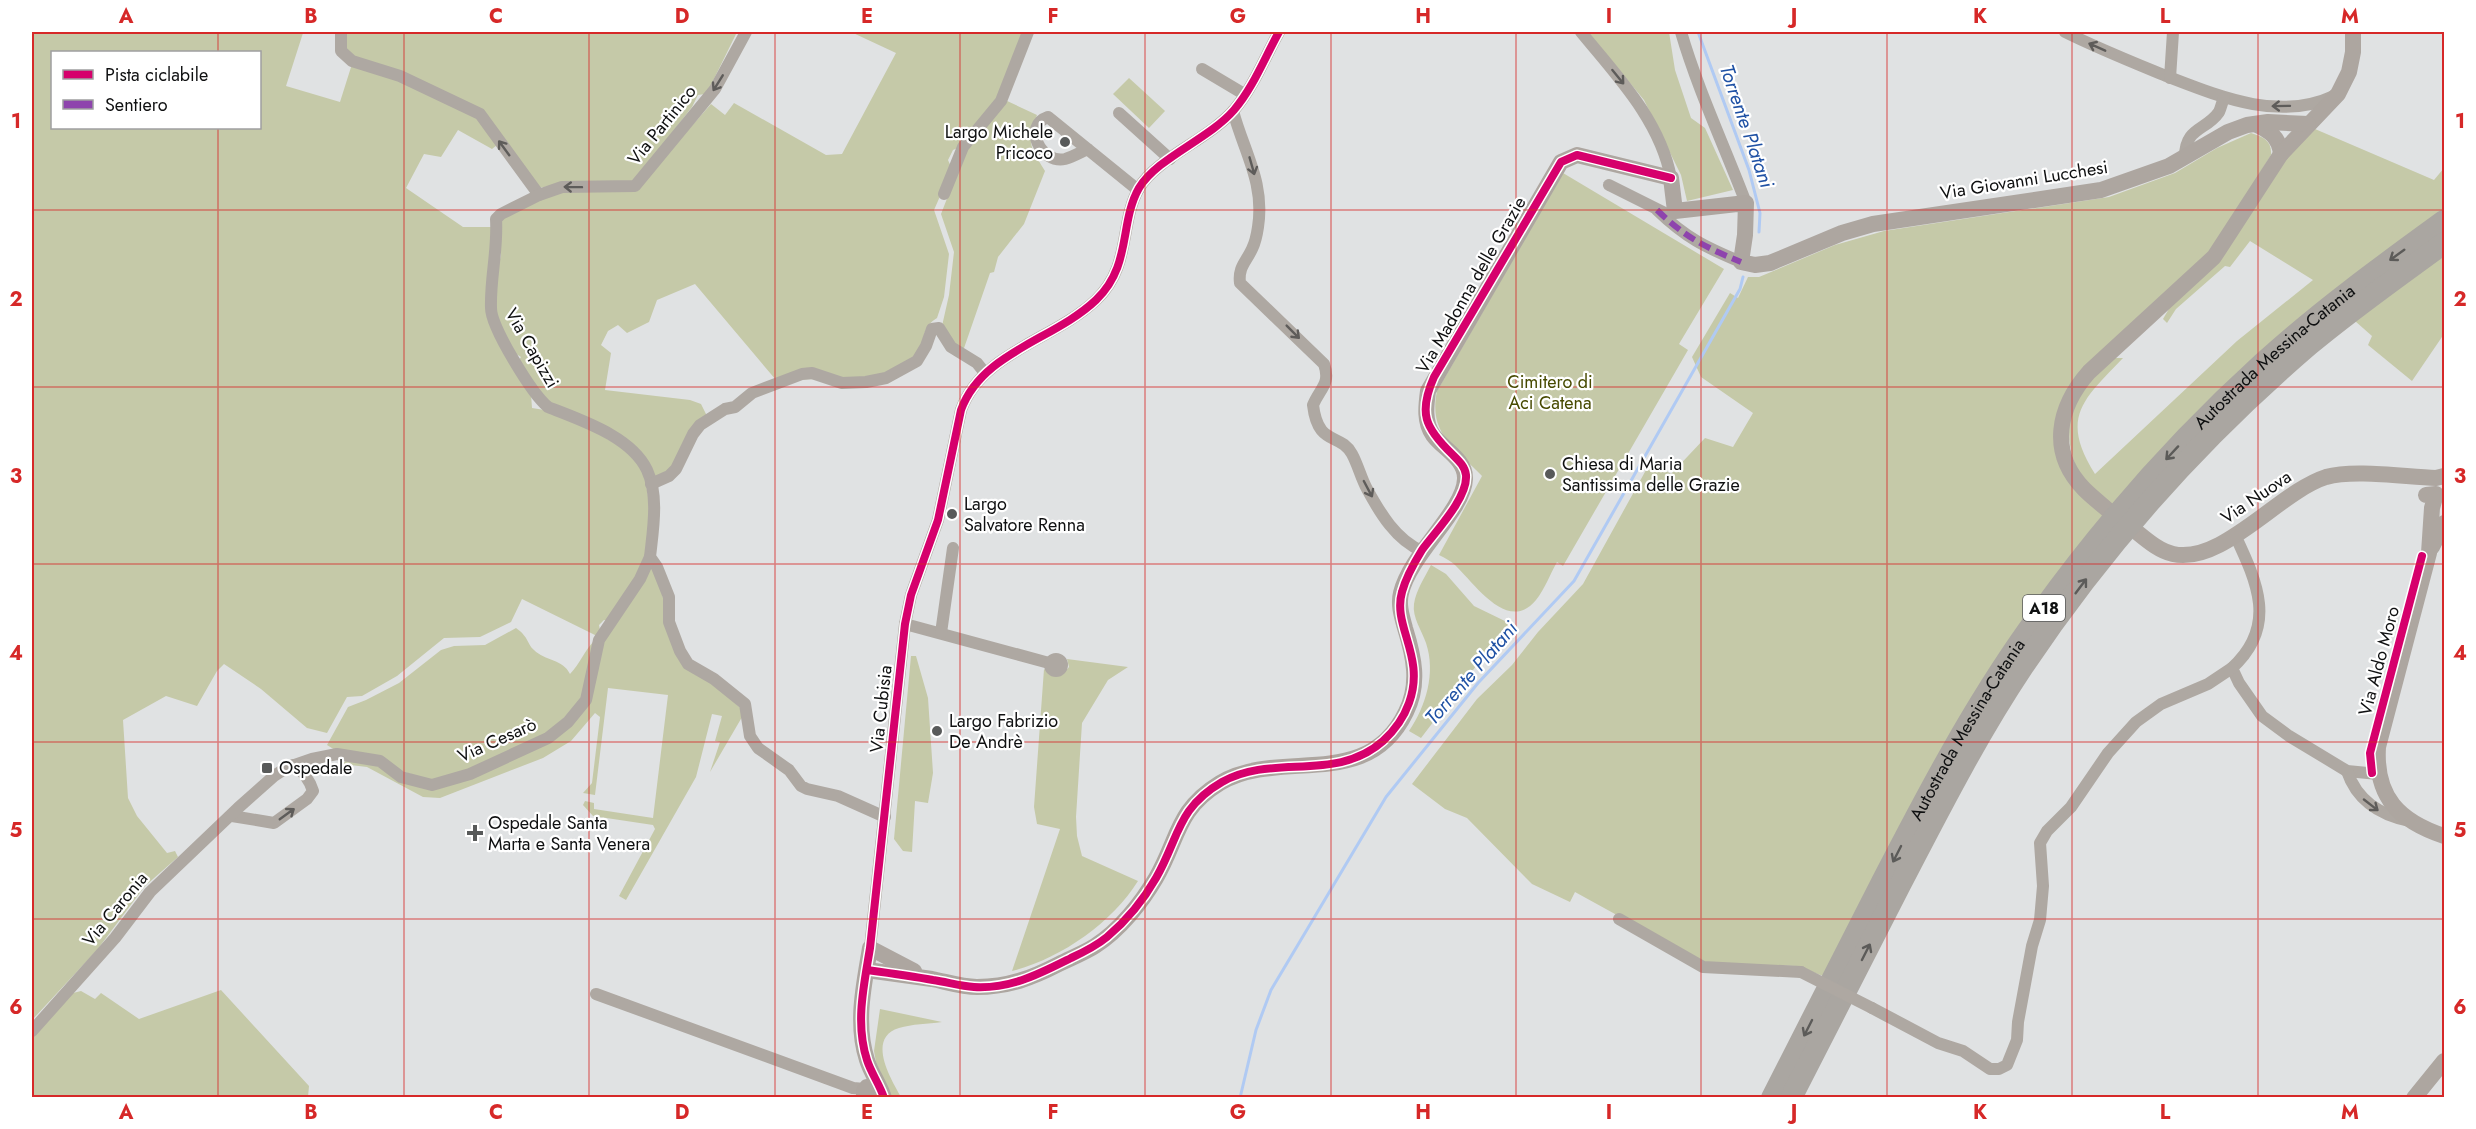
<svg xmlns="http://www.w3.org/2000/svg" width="2476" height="1129" font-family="Jost,sans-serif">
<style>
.green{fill:#c5c9a8;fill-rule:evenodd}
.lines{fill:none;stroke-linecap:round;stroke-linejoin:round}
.stream{stroke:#b0caf3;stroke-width:3}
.street{stroke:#aea8a2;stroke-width:12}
.secondary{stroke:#ada6a0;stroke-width:16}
.highway{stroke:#aaa6a1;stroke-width:22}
.street-bridge{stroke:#aea8a2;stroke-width:12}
.quiet{stroke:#8e44ad;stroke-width:6;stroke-dasharray:12 6;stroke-linecap:butt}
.cycleway-casing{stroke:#fff;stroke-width:11}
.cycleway{stroke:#d6006c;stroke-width:8}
.oneway{stroke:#5e5c5a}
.oneway2{stroke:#5c5b59}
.grid{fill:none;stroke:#d62828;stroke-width:1.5;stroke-opacity:0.55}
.poi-dot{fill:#585a5a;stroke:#fff;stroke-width:2}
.labels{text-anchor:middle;stroke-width:4.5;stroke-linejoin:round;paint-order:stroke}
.shield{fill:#fff;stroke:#575858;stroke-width:1.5}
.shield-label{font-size:16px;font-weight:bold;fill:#0f1011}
.street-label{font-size:18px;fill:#0f1011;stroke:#fff}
.poi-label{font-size:18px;fill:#0f1011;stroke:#fff;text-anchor:start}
.park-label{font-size:18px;fill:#474a01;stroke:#fff}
.water-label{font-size:20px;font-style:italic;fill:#1f51a4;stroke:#fff}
.neatline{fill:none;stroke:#d62828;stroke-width:2}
.grid-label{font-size:20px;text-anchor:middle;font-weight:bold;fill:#d62828}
</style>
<rect width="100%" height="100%" fill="#e0e2e3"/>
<!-- green -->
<g class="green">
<path d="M32 32H306L303 33 286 86 340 102 352 64 399 79 479 119 497 145 492 149 458 130 441 157 424 154 406 188 463 227H492L488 303 531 394 532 408C557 411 582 424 604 437 613 443 627 449 634 457 643 467 645 478 647 490 658 549 639 575 608 621L604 620 599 625 600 630 597 636 522 599 511 622 480 637 444 638 397 676 362 696 347 697 327 733 307 728 261 689 224 664 217 671 197 706 166 696 123 720 128 798 137 816 167 853 175 851 178 857 145 886 97 950 33 1019ZM52 52H260V128H52Z"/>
<path d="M344 32H737L710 87 705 94 698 95 692 107 633 183 561 184 539 188 483 114 347 54Z"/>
<path d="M851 32H1023L1002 93 962 146 953 150 948 160 952 169 934 210 949 254 944 297 937 318C925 325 923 334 923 347L909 361 873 378 776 380 695 284 657 300 649 322 627 333 618 325 608 331 601 345 611 353 605 390 690 400 701 404 707 416 672 468 654 478 646 463 547 402 518 361 521 357 513 352 495 316 496 277 501 255 500 220 560 190 637 188 711 104 725 115 734 103 826 155 842 154 896 53Z"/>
<path d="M1588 32H1669L1675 70 1691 118 1705 128 1733 190 1687 201 1681 175 1644 100Z"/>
<path d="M1129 78 1165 111 1149 128 1113 94Z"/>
<path d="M1005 100 1037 115C1026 142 1030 147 1045 171L1024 224 998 257 994 272 990 273 963 351 956 346 942 326 949 295 954 252 941 214 967 147Z"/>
<path d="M2315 129 2434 180 2444 168V210L2327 296 2112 506C2104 499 2094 493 2087 485 2067 460 2063 422 2079 394 2087 380 2103 369 2115 358H2123C2084 399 2059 417 2095 474L2237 341 2313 280 2250 241 2230 267 2225 266 2176 309 2167 323 2163 319 2170 307 2294 148Z"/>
<path d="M2251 133C2264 137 2272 141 2271 155L2212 251 2085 367 2054 430 2104 516 1823 976 1797 966 1704 963 1575 892 1570 902 1532 884 1467 818 1445 809 1412 784 1477 699 1512 665 1538 632 1583 584 1651 461 1671 474 1705 438 1733 447 1753 413 1701 377 1692 357 1730 293 1738 298 1748 277H1759L1835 245 1884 231 2109 197 2175 173 2217 148Z"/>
<path d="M1563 173 1724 269 1679 344 1688 350 1563 566 1557 562C1550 574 1545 589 1536 600 1508 634 1475 584 1455 565 1451 561 1445 558 1439 555L1482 476C1455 448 1428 434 1437 391Z"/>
<path d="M2444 254V334L2412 381 2368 345 2372 336 2355 321Z"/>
<path d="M1431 565 1446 574 1474 606 1509 623 1421 738 1409 731C1426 706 1436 673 1426 643 1422 631 1412 617 1414 604 1416 590 1425 577 1431 565Z"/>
<path d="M651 567 655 570 679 653 745 712 710 772 720 742 715 741 722 716 712 714 696 777 626 900 619 896 655 829 653 825 593 816 583 805 585 801 594 803V809L653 818 668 695 608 688 595 795 583 793 592 783 600 717 595 713 571 741 543 758 440 798 423 797 367 767 342 764 348 759 369 762 431 789 525 753 582 711 599 649Z"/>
<path d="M516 628C529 637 527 644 534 650 545 661 563 659 570 674 580 664 584 651 594 641L586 690 575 708 545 735 468 770 433 781 335 750 327 745 348 707 366 700 399 683 441 650 454 646 485 645Z"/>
<path d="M911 656H916L928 698 933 773 928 803 915 801 912 852 903 851 894 839Z"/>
<path d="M1067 659 1128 667 1108 680 1082 723 1076 817 1077 836 1082 856 1138 881C1112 923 1060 959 1012 971L1060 829 1037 824 1034 807 1044 669 1052 675H1062L1069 667Z"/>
<path d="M221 990 309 1086 308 1097H32V1038L73 993 81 991 95 999 101 993 139 1019Z"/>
<path d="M880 1009 942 1022C928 1024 912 1024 899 1028 866 1038 891 1079 901 1097H891L876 1062 874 1051Z"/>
</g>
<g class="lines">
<!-- stream -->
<g class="stream">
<path d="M1698 32 1749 170 1760 213 1759 232"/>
<path d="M1240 1098 1256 1030 1271 990 1386 797 1478 683 1574 581 1740 289 1743 277"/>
</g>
<!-- street -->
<g class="street">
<path d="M341 32V51L352 61 400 76 480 114 539 195"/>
<path d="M746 32 715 89 635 186 562 187 539 195 501 214 496 219C498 250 490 278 491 308 491 327 532 394 548 407 580 420 631 436 647 470 659 496 653 529 650 557L657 567 669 597V622L680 651 688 664 714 679 745 704 750 736 758 748 789 770 801 786 807 789 838 796 885 817"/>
<path d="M1581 32C1617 76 1660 120 1671 178"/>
<path d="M1681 32C1698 90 1724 145 1746 203"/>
<path d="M2065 32C2097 48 2132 62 2166 76 2218 96 2279 122 2334 96"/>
<path d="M1202 69 1244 94"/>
<path d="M2170 78 2173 32"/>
<path d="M1233 111C1244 152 1265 183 1258 227 1257 234 1255 243 1252 249 1246 262 1238 267 1240 283L1324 364C1331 384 1320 388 1313 405 1318 447 1340 432 1352 454 1358 465 1361 478 1367 489 1380 513 1396 540 1422 551"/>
<path d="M1119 113 1170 159"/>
<path d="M1088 149C1081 152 1073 157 1065 159 1041 164 1022 126 1048 117L1138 190"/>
<path d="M2185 157C2185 127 2206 131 2219 112 2221 108 2222 102 2224 98"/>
<path d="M1609 185 1665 213"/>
<path d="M944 194 963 147 1001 101 1028 32"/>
<path d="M1657 210C1686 238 1705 247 1741 262"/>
<path d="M651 484 669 476 676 469 693 434 700 425 725 409 735 407 752 393 802 374 812 373 842 383 866 382 886 378 917 361 926 346 932 329 939 328 951 347 977 363 985 373"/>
<path d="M2235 535C2257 582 2278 626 2232 668L2239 683 2262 716 2289 736 2347 771 2378 774"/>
<path d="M905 624 1049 663"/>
<path d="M941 633 953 548"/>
<circle cx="1056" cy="665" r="6"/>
<path d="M2347 771C2357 801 2380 815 2410 821"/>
<path d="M232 816 274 823 307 799 313 791C310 781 302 769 293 765"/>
<path d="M1619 919 1703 967 1801 972"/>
<path d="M870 948 905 624 911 595 938 520 961 410C982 352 1054 340 1096 300 1132 266 1119 223 1139 188 1157 158 1209 139 1234 110 1253 88 1265 57 1279 32"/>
<path d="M596 994 853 1088 865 1089"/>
<path d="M1872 1008 1938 1043 1963 1051 1990 1069H1999L2007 1065 2017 1040 2018 1022 2032 946 2040 920 2043 886 2040 843 2047 831 2071 807 2108 753 2136 722 2161 704 2208 684 2232 668"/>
<path d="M32 1031 115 938 150 892 238 808 274 776 286 768 312 759 337 754 380 761 401 777 432 785 470 774 548 738 568 722 586 700 599 640 640 579 650 557"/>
</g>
<!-- secondary -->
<g class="secondary">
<path d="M2255 124C2270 131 2279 137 2281 154"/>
<path d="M2426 495 2436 494 2432 508 2429 553 2378 747C2375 797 2399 821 2444 836"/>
<path d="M2109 511C2101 504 2092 497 2084 489 2048 452 2058 407 2089 372L2214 257 2281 154 2338 94 2349 72 2353 52V32"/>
<path d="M2138 533C2149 542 2160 551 2173 554 2222 565 2279 492 2326 477 2354 469 2405 477 2436 478L2444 476"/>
<path d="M2432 547 2444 523"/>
<path d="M867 970C888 973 910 976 932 979 947 982 962 987 977 987 1008 987 1032 978 1059 964 1071 958 1084 953 1095 946 1120 930 1142 902 1156 878 1179 838 1176 810 1220 783 1281 747 1367 793 1406 712 1420 684 1414 657 1405 628 1402 617 1398 605 1401 593 1410 554 1464 511 1465 479 1466 459 1443 449 1433 435 1424 422 1426 406 1428 391L1561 162 1577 155 1671 178 1675 211 1746 203 1745 235 1741 262 1755 265 1770 263 1842 233 1873 224 2101 190 2169 166 2228 132 2247 125 2268 122 2308 124"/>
<path d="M864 1098V1091L867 1087H877"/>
<path d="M884 1098C880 1085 871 1073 867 1060 855 1023 864 985 870 948L914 971"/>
<path d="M2414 1098 2444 1061"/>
</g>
<!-- highway -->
<g class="highway">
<path id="s1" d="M1772 1098C1809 1026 1846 954 1882 882 1927 795 1972 709 2029 629 2097 532 2175 443 2263 363 2320 311 2382 266 2444 221"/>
<path d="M1791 1098C1828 1026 1864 954 1901 883 1939 810 1976 737 2022 668 2102 548 2199 439 2309 345 2352 309 2399 276 2444 243"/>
</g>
<!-- street-bridge -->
<path class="street-bridge" d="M1801 972 1872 1008"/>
<!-- quiet -->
<path class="quiet" d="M1657 210C1686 238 1705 247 1741 262"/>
<defs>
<g id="cycleway">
<path d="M2372 773 2370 753 2422 556"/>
<path d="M867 970C889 973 911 976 933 980 947 982 960 986 974 987 1011 989 1039 974 1071 958 1084 952 1096 946 1107 937 1126 921 1144 899 1156 878 1179 838 1177 808 1222 782 1273 753 1336 783 1383 741 1395 730 1404 717 1409 703 1426 657 1392 626 1402 592 1406 577 1414 563 1422 550 1435 532 1468 498 1466 475 1465 466 1458 460 1452 454 1425 428 1418 413 1434 377L1561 162 1577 155 1671 178"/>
<path d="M884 1098C880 1085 871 1073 867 1060 855 1023 864 985 870 948L905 624 911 595 938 520 961 410C982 352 1054 340 1096 300 1132 266 1119 223 1139 188 1157 158 1209 139 1234 110 1253 88 1265 57 1279 32"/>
</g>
</defs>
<!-- cycleway casing -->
<use href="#cycleway" class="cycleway-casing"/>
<!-- cycleway -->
<use href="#cycleway" class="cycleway"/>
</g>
<!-- one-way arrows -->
<defs><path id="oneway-shaft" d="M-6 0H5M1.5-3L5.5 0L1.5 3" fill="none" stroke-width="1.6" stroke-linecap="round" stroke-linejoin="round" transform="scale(1.5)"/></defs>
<g class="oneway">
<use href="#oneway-shaft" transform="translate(2097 47) rotate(-156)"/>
<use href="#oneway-shaft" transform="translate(1618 77) rotate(51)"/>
<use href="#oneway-shaft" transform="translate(718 83) rotate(122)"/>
<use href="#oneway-shaft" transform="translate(2281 106) rotate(179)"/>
<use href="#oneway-shaft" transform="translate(504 148) rotate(-126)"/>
<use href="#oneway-shaft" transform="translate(1252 166) rotate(74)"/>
<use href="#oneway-shaft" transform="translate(573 187) rotate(-179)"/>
<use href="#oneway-shaft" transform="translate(1293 332) rotate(45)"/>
<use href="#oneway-shaft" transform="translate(1368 489) rotate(62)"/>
<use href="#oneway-shaft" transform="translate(2371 805) rotate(38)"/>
<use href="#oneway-shaft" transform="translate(287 814) rotate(-36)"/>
</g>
<g class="oneway2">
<use href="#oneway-shaft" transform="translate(2397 255) rotate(144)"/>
<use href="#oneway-shaft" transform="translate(2172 453) rotate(133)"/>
<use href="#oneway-shaft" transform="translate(2081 586) rotate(-53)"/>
<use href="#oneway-shaft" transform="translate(1897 854) rotate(117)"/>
<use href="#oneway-shaft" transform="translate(1866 952) rotate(-63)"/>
<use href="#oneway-shaft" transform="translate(1808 1028) rotate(117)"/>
</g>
<!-- grid -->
<path class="grid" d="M218 32V52M404 32V1098M589 32V1098M775 32V1098M960 32V1098M1145 32V1098M1331 32V1098M1516 32V1098M1701 32V1098M1887 32V1098M2072 32V1098M2258 32V1098M218 128V1098M32 210H2444M32 387H2444M32 564H2444M32 742H2444M32 919H2444"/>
<!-- markers -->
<g class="poi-dot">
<circle cx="1065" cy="142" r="6"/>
<circle cx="1550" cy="474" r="6"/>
<circle cx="952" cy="514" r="6"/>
<circle cx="937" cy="731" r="6"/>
<rect x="261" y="762" width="12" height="12" rx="3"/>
<path d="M472 824h6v6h6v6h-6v6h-6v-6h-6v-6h6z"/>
</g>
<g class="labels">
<!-- shield labels -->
<rect class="shield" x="2023" y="595" width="42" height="26" rx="4.5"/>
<g class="shield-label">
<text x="2044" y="614">A18</text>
</g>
<!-- street labels -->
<g class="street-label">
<text transform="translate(662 125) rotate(-51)" y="6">Via Partinico</text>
<text transform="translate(2024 180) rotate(-9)" y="6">Via Giovanni Lucchesi</text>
<text transform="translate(1471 285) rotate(-60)" y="6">Via Madonna delle Grazie</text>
<text transform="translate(532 348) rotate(60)" y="6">Via Capizzi</text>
<text dy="6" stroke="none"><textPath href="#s1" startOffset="903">Autostrada Messina-Catania</textPath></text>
<text transform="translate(2256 497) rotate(-34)" y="6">Via Nuova</text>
<text transform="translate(2379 661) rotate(-75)" y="6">Via Aldo Moro</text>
<text transform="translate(881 709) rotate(-84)" y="6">Via Cubisia</text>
<text dy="6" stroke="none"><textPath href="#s1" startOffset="417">Autostrada Messina-Catania</textPath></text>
<text transform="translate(497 740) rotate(-24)" y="6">Via Cesarò</text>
<text transform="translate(115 909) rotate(-50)" y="6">Via Caronia</text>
</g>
<!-- poi labels -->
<g class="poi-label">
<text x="1053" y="138" text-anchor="end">Largo Michele<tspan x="1053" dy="21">Pricoco</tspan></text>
<text x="1562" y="470">Chiesa di Maria<tspan x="1562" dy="21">Santissima delle Grazie</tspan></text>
<text x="964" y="510">Largo<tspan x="964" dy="21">Salvatore Renna</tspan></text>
<text x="949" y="727">Largo Fabrizio<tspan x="949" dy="21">De Andrè</tspan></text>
<text x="279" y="774">Ospedale</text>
<text x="488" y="829">Ospedale Santa<tspan x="488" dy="21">Marta e Santa Venera</tspan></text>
</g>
<!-- park labels -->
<g class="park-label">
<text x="1550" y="388">Cimitero di<tspan x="1550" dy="21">Aci Catena</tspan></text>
</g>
<!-- water labels -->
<g class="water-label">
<text transform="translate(1747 126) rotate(71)" y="7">Torrente Platani</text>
<text transform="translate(1471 673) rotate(-49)" y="7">Torrente Platani</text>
</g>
</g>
<!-- border -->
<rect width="2476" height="1129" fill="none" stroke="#ffffff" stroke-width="66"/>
<!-- legend -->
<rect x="51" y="51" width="210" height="78" fill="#ffffff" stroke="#9f9fa0" stroke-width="1.5"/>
<rect x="63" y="70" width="30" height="9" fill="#d6006c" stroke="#9f9fa0" stroke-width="1.5"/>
<text x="105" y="81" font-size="18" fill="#0f1011">Pista ciclabile</text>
<rect x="63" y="100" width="30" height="9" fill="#8e44ad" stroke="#9f9fa0" stroke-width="1.5"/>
<text x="105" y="111" font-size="18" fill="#0f1011">Sentiero</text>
<rect x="33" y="33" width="2410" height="1063" class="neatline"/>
<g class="grid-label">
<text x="126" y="23">A</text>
<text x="311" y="23">B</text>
<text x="496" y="23">C</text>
<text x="682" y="23">D</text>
<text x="867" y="23">E</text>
<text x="1053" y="23">F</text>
<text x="1238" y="23">G</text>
<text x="1423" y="23">H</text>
<text x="1609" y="23">I</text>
<text x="1794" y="23">J</text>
<text x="1980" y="23">K</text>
<text x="2165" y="23">L</text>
<text x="2350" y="23">M</text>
<text x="16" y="128">1</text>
<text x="2460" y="128">1</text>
<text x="16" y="306">2</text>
<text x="2460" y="306">2</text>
<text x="16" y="483">3</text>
<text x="2460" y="483">3</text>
<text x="16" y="660">4</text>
<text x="2460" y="660">4</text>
<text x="16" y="837">5</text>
<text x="2460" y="837">5</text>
<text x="16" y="1014">6</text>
<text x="2460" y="1014">6</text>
<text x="126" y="1119">A</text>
<text x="311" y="1119">B</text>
<text x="496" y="1119">C</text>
<text x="682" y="1119">D</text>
<text x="867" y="1119">E</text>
<text x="1053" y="1119">F</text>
<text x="1238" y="1119">G</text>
<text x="1423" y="1119">H</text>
<text x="1609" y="1119">I</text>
<text x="1794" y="1119">J</text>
<text x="1980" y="1119">K</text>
<text x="2165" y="1119">L</text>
<text x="2350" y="1119">M</text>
</g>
</svg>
